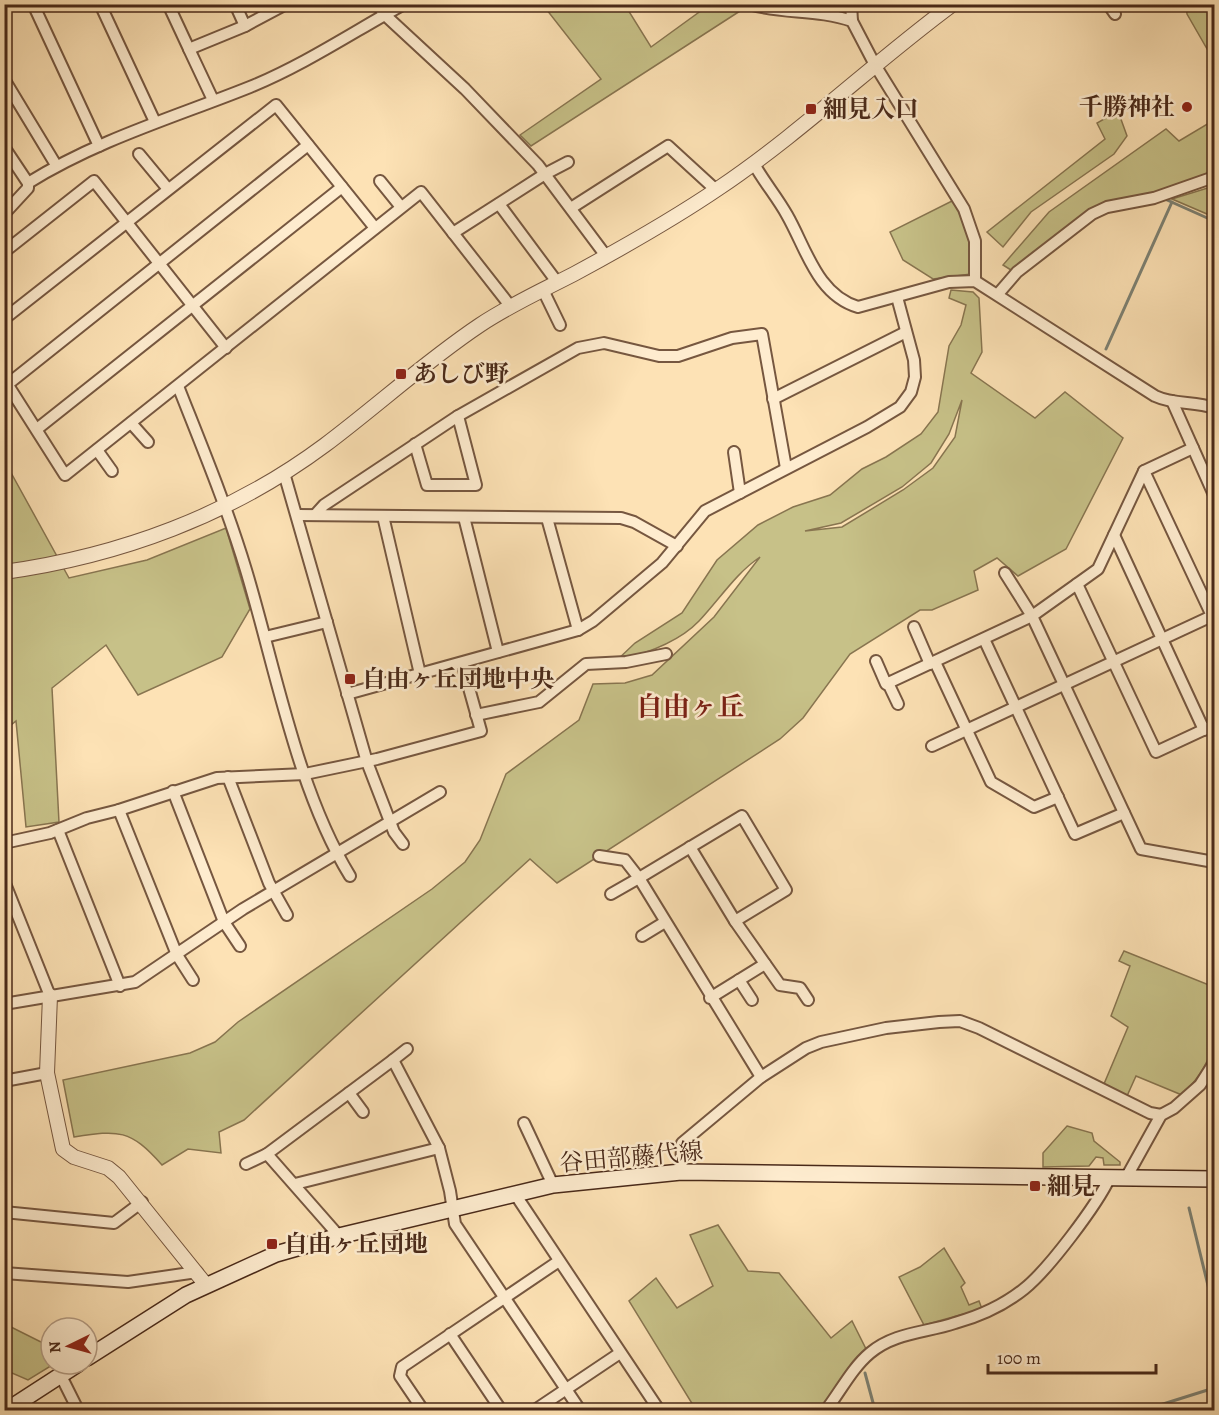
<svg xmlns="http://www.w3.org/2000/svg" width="1219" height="1415" font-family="Alegreya,'Noto Serif JP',serif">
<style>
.green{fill:#c7c188;stroke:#887550;stroke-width:1.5;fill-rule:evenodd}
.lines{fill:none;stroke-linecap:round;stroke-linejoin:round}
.stream{stroke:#7d8274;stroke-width:3}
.minor-casing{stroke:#765740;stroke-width:14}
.tertiary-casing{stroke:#765740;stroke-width:16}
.secondary-casing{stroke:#492919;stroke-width:18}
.minor{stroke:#feeccf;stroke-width:10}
.tertiary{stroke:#feeccf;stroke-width:14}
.secondary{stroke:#feeccf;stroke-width:15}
.poi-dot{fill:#8f2418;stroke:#feeccf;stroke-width:2}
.labels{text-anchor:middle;stroke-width:5;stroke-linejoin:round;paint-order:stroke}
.poi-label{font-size:24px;font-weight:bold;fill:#492919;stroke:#feeccf;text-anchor:start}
.street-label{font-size:24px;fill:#492919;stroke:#feeccf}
.quarter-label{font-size:27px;font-weight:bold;fill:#7a1f14;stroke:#feeccf}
</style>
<rect width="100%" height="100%" fill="#fde2b5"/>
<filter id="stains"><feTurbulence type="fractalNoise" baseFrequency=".00333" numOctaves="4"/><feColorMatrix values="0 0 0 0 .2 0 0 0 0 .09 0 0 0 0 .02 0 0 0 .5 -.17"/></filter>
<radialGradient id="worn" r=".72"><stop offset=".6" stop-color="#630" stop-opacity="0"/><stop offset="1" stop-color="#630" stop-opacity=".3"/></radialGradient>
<!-- green -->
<g class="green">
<path d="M543 5H625L651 47 709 5H734L740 11 531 146 520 135 601 79Z"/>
<path d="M1186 5H1214V61L1187 14Z"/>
<path d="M1118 111 1127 136 1114 154 1031 212 1003 247 987 232 1105 139 1097 123Z"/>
<path d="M1214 120V172L1156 194 1089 213 1011 270 1003 265 1049 212 1166 129 1179 141Z"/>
<path d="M1214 186V217L1172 199Z"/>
<path d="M952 201C969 222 971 248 971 274L933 279 903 260 890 232Z"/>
<path d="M951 290 973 292 979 298 982 352 971 373 1035 418 1065 392 1123 438 1066 549 1018 576 997 558 974 571 978 590 932 610H920L850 654 803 718 780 739 557 883 530 859 244 1120 219 1132 221 1153 188 1149 162 1165C130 1129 119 1130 74 1137L63 1080 190 1053 215 1042 238 1022 432 889 465 862 480 840 506 774 579 720 593 684 625 683 652 675 714 617 760 557C736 573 719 600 699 621 678 643 645 654 616 661L635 643 682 613 717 560 758 525 793 507 830 495 862 469 886 457 921 434 938 412 949 346 961 325 966 305 949 298ZM962 400 955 437 933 468 903 490 842 527 805 531 841 523 902 487 931 463 949 434Z"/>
<path d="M4 460 69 578 147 560 226 528 250 609 222 657 138 695 106 645 52 688 59 822 26 827 16 721 5 730Z"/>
<path d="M1124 951 1214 987C1214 1038 1219 1058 1182 1095L1136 1076 1127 1096 1104 1084 1128 1027 1111 1016 1130 966 1119 961Z"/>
<path d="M1067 1126 1092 1133 1094 1141 1120 1162V1165H1104L1103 1158 1096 1157 1089 1166 1043 1167V1153Z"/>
<path d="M718 1225 748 1271 779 1273 831 1338 852 1321 867 1351 820 1410H696L629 1301 656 1278 677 1308 713 1286 690 1235Z"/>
<path d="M944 1248 965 1283 961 1287 969 1305 979 1301 982 1309 924 1325 899 1277 920 1267Z"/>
<path d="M5 1324 51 1347V1364H54L28 1380 5 1370Z"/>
</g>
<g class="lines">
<!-- stream -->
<g class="stream">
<path d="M1167 200 1214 221"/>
<path d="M1106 349 1172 202"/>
<path d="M1189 1208 1214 1310"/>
<path d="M865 1373 875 1410"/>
<path d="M1144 1410 1214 1388"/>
</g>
<defs>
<g id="minor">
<path d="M33 4 99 146"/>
<path d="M100 4 155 122"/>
<path d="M168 4 189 49 245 26 286 4"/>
<path d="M235 4 245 26"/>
<path d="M377 4 385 15 465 89 538 165 606 256"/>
<path d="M749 4C782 14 818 9 852 21L875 65 964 209 975 241V281"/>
<path d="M851 4 852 21"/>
<path d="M1108 4 1115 14"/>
<path d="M189 49 213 100"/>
<path d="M4 79 56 165"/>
<path d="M4 147 28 183"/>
<path d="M139 154 168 189"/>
<path d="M754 164C764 182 777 197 787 215 806 248 817 295 858 307L949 282 975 281 1155 396C1174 405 1195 401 1214 408"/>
<path d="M380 181 401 207"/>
<path d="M499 204 557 282"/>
<path d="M571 208 668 146 716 190"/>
<path d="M4 214 28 188V183C97 140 175 117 250 87 304 65 353 32 404 4"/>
<path d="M453 233 545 174 568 162"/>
<path d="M4 252 94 181 226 348"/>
<path d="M543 290 560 325"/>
<path d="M998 294 1017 272 1092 214 1107 207 1154 198 1214 177"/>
<path d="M4 319 276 105 375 228"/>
<path d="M4 379 65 475 421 192 511 307"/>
<path d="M8 384 308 145"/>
<path d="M178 386C202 447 227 507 246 570 275 666 297 790 350 876"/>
<path d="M773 399 906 332"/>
<path d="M1172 401 1214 495"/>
<path d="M131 423 148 442"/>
<path d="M37 429 342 187"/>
<path d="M415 444 427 485H476L458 416"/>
<path d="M97 450 112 471"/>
<path d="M734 452 740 493"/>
<path d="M1144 471 1214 620"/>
<path d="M284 473 367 762 394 832 403 844"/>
<path d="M298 515 621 518 634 522 677 546"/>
<path d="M315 515 324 505 458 416 578 348 604 343 659 356H678L732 338 762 334 786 468"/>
<path d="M383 516 420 674"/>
<path d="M464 517 498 652"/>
<path d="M547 518 578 630"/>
<path d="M1114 535 1204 730"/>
<path d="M1005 573 1032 616 1141 849 1214 862"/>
<path d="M1077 584 1156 752 1214 725"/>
<path d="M914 627 930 664"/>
<path d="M265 637 327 622"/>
<path d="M984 639 1075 834 1124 813"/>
<path d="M876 661 886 684 1032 616 1077 584 1098 569 1144 471 1193 448"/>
<path d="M935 662 991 782 1034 807 1058 797"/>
<path d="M888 683 898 704"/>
<path d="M347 694 578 630 593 621 662 563 705 511 867 427 900 407 911 392 915 377 914 360 897 297"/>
<path d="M476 715 539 702 586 664 626 662 666 654"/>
<path d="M932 746 1214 615"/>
<path d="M228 777 269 883 287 915"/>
<path d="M173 791 224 922 240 946"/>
<path d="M119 810 177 955 193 980"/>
<path d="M58 830 120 986"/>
<path d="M4 843 50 833 87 818 119 810 217 778 305 774 377 759 481 731 462 663"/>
<path d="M690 847 735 921"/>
<path d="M599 856 625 860 639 878 611 894"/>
<path d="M4 881 50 996"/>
<path d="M642 936 665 922"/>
<path d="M739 980 752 1000"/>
<path d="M710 998 765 964"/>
<path d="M4 1004 135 982 243 909 440 792"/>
<path d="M393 1060 407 1049"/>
<path d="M761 1077 639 878 742 816 786 890 735 921 780 985 800 988 808 1000"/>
<path d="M4 1081 47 1073"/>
<path d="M349 1093 363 1112"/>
<path d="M524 1123 553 1185"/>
<path d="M246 1164 267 1154"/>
<path d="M681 1172 682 1143 761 1077 806 1048 821 1042 886 1028 939 1022 960 1021 979 1028 1150 1113 1161 1115"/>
<path d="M1126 1178 1161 1115 1174 1108 1200 1085 1214 1063"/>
<path d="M295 1184 439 1148"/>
<path d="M515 1194 659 1410"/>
<path d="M4 1212 114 1223 142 1202"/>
<path d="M339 1236 267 1154 393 1060 439 1148 450 1191 455 1224 580 1410"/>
<path d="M4 1273 128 1282 197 1272"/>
<path d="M450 1334 501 1410"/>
<path d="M61 1376 78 1410"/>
<path d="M423 1410 400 1376 402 1367 559 1261"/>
<path d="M535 1410 620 1353"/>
<path d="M826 1410C840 1392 852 1368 870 1353 895 1332 926 1333 955 1323 980 1316 1004 1305 1024 1289 1048 1270 1097 1205 1110 1177"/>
</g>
<g id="tertiary">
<path d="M4 572C120 556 231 515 325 445 377 406 426 361 480 325 510 305 543 290 574 274 624 247 672 220 719 188 802 132 873 63 953 4"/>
<path d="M50 996 47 1073 63 1149 74 1157 108 1168 119 1177 206 1285"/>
</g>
<g id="secondary">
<path d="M87 1358 186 1295 276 1254 339 1236 553 1185 681 1172 1214 1179"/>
<path d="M7 1410 78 1364"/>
</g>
</defs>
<!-- minor casing -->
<use href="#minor" class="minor-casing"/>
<!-- tertiary casing -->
<use href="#tertiary" class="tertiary-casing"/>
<!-- secondary casing -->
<use href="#secondary" class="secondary-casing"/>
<!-- minor -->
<use href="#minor" class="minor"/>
<!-- tertiary -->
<use href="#tertiary" class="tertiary"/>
<!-- secondary -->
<use href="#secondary" class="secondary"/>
</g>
<!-- markers -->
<g class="poi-dot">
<circle cx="1187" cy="107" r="6"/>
<rect x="805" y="103" width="12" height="12" rx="3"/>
<rect x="395" y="368" width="12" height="12" rx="3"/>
<rect x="344" y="673" width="12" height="12" rx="3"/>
<rect x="1029" y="1180" width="12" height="12" rx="3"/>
<rect x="266" y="1238" width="12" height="12" rx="3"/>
</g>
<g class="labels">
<!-- poi labels -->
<g class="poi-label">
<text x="1175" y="115" text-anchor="end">千勝神社</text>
<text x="823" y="117">細見入口</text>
<text x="413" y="382">あしび野</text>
<text x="362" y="687">自由ヶ丘団地中央</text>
<text x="1047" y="1194">細見</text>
<text x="284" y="1252">自由ヶ丘団地</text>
</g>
<!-- street labels -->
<g class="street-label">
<text transform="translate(631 1157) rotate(-5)" y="8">谷田部藤代線</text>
</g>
<!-- quarter labels -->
<g class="quarter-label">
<text x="690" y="716">自由ヶ丘</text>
</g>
</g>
<!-- margin -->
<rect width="1219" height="1415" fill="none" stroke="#fde2b5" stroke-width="24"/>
<rect x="6" y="6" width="1207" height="1403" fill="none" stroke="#492919" stroke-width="3"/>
<rect x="12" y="12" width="1195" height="1391" fill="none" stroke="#492919" stroke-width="1.5"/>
<!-- north arrow -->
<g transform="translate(69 1346) rotate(265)"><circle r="28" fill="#feeccf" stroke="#b69e86" stroke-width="1.5"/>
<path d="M0-4.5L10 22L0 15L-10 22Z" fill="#8f2418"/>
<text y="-9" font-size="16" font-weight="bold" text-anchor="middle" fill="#492919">N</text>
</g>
<!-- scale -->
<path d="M988 1364v9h168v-9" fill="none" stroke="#492919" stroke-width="3"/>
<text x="997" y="1364" font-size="18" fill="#492919" stroke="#feeccf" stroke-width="4.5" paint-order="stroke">100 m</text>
<rect width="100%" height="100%" filter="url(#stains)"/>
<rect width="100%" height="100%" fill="url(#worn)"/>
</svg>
